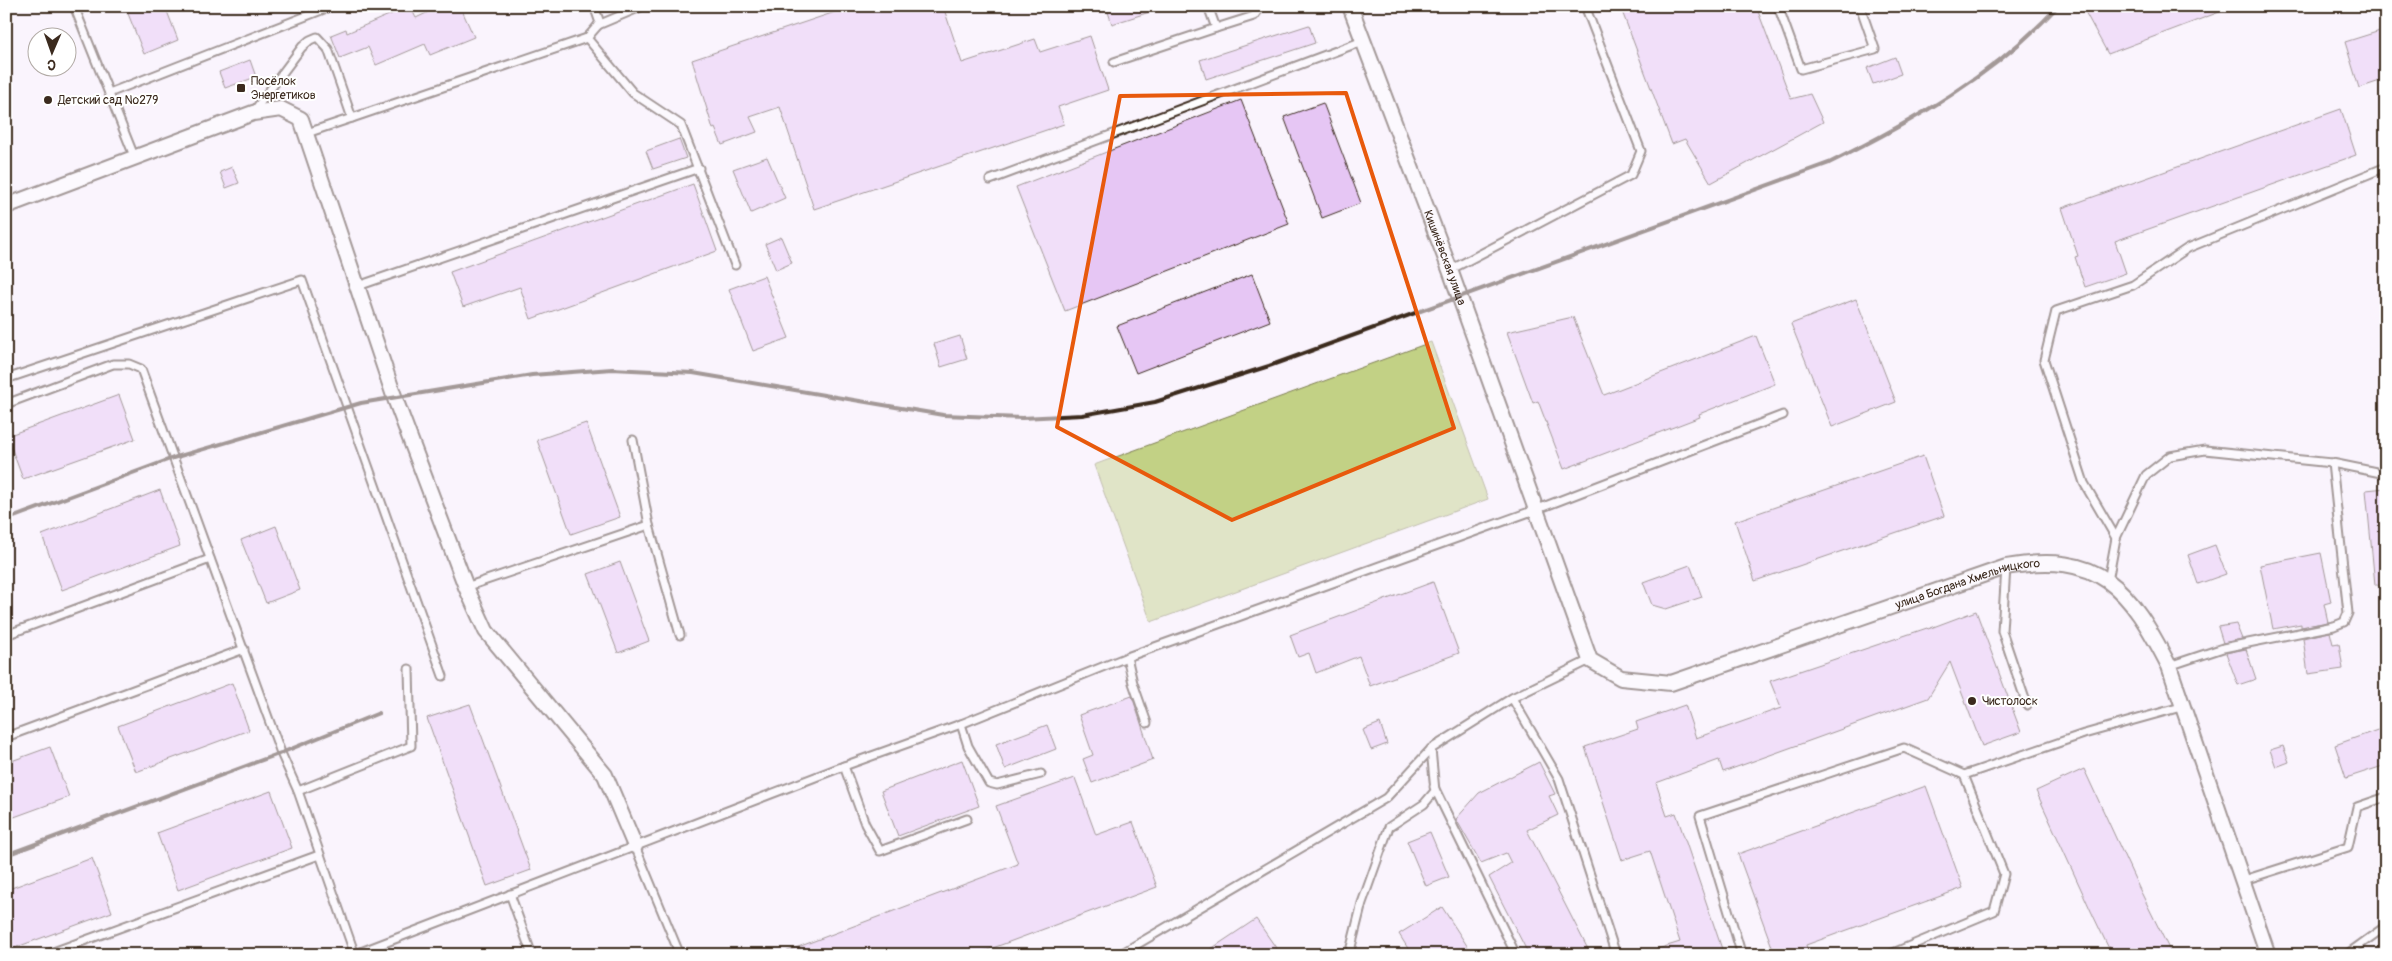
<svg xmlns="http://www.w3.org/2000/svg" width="2392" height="961" font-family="Pangolin,sans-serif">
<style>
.green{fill:#c2d185;stroke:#7e7e52}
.building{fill:#e6c6f4;stroke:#3b2a1e}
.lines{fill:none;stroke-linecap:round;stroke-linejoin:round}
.service-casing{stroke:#3b2a1e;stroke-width:11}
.minor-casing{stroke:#3b2a1e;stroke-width:18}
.service{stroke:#fff;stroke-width:7}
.minor{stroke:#fff;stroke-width:14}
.rail{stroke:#3b2a1e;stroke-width:4}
.marked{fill:none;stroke:#e8590c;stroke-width:4;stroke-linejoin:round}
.poi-dot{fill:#3b2a1e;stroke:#fff;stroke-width:2}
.labels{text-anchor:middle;stroke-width:4;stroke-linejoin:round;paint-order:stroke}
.poi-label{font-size:12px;fill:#3b2a1e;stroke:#fff;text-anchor:start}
.street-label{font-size:12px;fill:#3b2a1e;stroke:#fff}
</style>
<rect width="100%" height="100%" fill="#faf4fd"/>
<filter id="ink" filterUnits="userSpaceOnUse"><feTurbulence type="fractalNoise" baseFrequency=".02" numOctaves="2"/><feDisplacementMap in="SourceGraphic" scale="10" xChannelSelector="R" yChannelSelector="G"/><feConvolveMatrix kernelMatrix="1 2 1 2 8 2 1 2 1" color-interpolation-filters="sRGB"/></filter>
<g filter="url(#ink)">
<!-- green -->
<path class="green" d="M1431 342 1488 499 1151 622 1094 465Z"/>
<!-- building -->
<g class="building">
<path d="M125 6H165L178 40 144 54Z"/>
<path d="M410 6 416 18 441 6H460L474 37 430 55 425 44 376 65 368 47 340 58 331 35 346 29 347 33Z"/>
<path d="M853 6H943L962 63 1035 39 1040 52 1090 36 1108 90 1058 107 1064 124 814 209 780 107 750 117 757 132 722 145 715 128 713 129 692 60Z"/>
<path d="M1106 6H1158L1159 9 1112 24Z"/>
<path d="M1620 6H1756L1791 99 1810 94 1823 122 1711 183 1685 139 1672 144Z"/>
<path d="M2082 6H2230V8L2108 54Z"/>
<path d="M1309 25 1315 43 1206 79 1200 60Z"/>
<path d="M2380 31 2386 50V79L2359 88 2345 42Z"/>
<path d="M1895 57 1901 74 1873 84 1867 68Z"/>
<path d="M250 60 256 77 225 88 219 72Z"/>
<path d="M1241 100 1289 224 1065 311 1016 187Z"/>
<path d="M1323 103 1361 203 1322 218 1284 117Z"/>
<path d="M2341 109 2356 155 2115 241 2126 273 2085 287 2075 257 2078 256 2062 208Z"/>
<path d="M679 139 686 158 653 169 646 151Z"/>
<path d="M767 157 785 198 751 213 733 169Z"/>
<path d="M232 167 239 183 226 188 220 172Z"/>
<path d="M693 184 717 251 531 319 520 287 463 307 450 272Z"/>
<path d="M781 237 792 263 776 270 765 244Z"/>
<path d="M1252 274 1270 321 1136 373 1117 326Z"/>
<path d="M764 276 789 338 753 351 729 289Z"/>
<path d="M1856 299 1896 402 1832 427 1791 324Z"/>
<path d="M1573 317 1604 395 1756 336 1775 384 1699 414 1700 417 1564 469 1538 401 1533 403 1507 332Z"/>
<path d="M960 336 967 359 941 367 934 344Z"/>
<path d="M119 395 135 439 23 479 7 436Z"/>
<path d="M586 423 620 517 571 534 537 440Z"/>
<path d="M1923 456 1944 516 1755 581 1735 521Z"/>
<path d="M2386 488V585H2375L2366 490Z"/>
<path d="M160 490 180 546 62 590 42 535Z"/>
<path d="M276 526 300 590 266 603 241 540Z"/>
<path d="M2215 545 2226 574 2198 584 2188 555Z"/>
<path d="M2321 553 2331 602 2324 604 2328 622 2301 627V624L2273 629 2260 565Z"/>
<path d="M620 562 649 641 618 653 588 574Z"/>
<path d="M1690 565 1702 597 1666 609 1652 605 1643 582Z"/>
<path d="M1433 582 1459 653 1370 686 1359 656 1316 673 1309 653 1298 657 1290 635Z"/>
<path d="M1976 611 2021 732 1982 746 1950 662 1928 698 1723 772 1719 760 1656 783 1667 816 1676 813 1724 955H1649L1648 952 1680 942 1650 851 1622 860 1585 747 1638 729 1636 722 1685 705 1696 738 1781 708 1770 681 1927 628 1928 629Z"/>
<path d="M2236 624 2242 639 2223 643 2218 627Z"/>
<path d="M2330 632 2333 644 2339 643 2343 669 2308 674 2303 638Z"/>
<path d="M2246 649 2256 679 2238 685 2226 653Z"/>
<path d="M232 683 249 730 136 772 118 726Z"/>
<path d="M1132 696 1153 760 1092 783 1083 759 1093 755 1079 715Z"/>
<path d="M470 704 531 870 487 886 427 718Z"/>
<path d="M1380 723 1387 744 1371 750 1363 730Z"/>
<path d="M1047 725 1056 749 1005 769 996 744Z"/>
<path d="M2386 727V765L2346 778 2335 745Z"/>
<path d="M2283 746 2289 762 2276 767 2270 750Z"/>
<path d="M50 747 69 797 6 820V763Z"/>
<path d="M962 760 979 806 898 836 881 791Z"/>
<path d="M1539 762 1555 794 1549 796 1558 815 1527 830 1591 955H1529L1489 877 1511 863 1506 853 1481 863 1456 819 1479 793Z"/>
<path d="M2084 769 2139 888 2172 955H2112L2091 911 2036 791Z"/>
<path d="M1075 778 1096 835 1133 822 1157 887 974 955H777L1018 864 996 806Z"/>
<path d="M1926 786 1963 888 1806 945 1809 955H1775L1738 854Z"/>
<path d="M271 791 292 848 178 890 157 833Z"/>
<path d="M1430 832 1449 877 1426 886 1407 841Z"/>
<path d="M92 858 112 912 6 951V890Z"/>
<path d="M1442 907 1473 955H1412L1399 934Z"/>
<path d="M1256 919 1281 955H1202Z"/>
</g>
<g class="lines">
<defs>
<g id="service">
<path d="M74 6 134 156"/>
<path d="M594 6 600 23 587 38 633 93 681 125 735 265"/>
<path d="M1778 6 1801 69 1875 49 1860 6"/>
<path d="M598 25 643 6"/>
<path d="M1216 28 1254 16 1261 6"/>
<path d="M1114 62 1216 28 1208 6"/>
<path d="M109 93 332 6"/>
<path d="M254 111 302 47 310 40 317 37 328 49 352 118 307 133"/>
<path d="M352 118 587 38 589 36"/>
<path d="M990 180 1363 41"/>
<path d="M1450 270 1631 175 1641 151 1585 6"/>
<path d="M358 286 699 168"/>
<path d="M6 379 302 280 443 676"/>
<path d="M6 404 113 364H129L141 369 281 753 298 791 355 955"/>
<path d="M649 525 680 635"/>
<path d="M2116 538 2084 483 2044 360 2056 311 2133 285 2188 248 2386 167"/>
<path d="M2006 567 2002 631 2027 705"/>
<path d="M2108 581 2116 538 2146 475 2170 456 2205 450 2332 463 2386 474"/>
<path d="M466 587 649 525 633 440"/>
<path d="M6 635 210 559"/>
<path d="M1127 657 1133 683 1147 723"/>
<path d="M2169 666 2223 648 2334 626 2344 622 2348 613 2332 463"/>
<path d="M1512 698 1559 779 1616 955"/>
<path d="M961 724 968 746 989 783 997 785 1041 774"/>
<path d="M6 737 244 649"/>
<path d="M844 766 865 824 880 851 967 819"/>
<path d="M1434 787 1516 955"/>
<path d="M298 791 411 746 409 669"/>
<path d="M635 846 680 955"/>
<path d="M2244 880 2348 847 2357 807 2386 797"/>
<path d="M510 894 532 955"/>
<path d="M1740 949 1700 816 1904 748 1964 775"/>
<path d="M45 955 319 855"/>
<path d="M353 955 844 766 961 724 1127 657 1535 510 1783 415"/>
<path d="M1119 955 1386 798 1431 749 1512 698 1590 660"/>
<path d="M1349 955 1362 903 1389 827 1424 804 1435 791 1431 749"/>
<path d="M1888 955 1994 911 2004 874 1964 775 2084 734 2181 707"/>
<path d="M2346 955 2386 926"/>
</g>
<g id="minor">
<path id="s1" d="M1350 6 1450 270 1590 660 1621 678 1671 683 2006 567C2100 550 2129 588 2169 666L2268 955"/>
<path d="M6 206 253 113 281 109 301 119 394 396 466 587 486 631 605 775 635 846"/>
</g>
</defs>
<!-- service casing -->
<use href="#service" class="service-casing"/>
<!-- minor casing -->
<use href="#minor" class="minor-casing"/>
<!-- service -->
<use href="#service" class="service"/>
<!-- minor -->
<use href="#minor" class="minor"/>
<!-- rail -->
<g class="rail">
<path d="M6 520 173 458 361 403 532 375 612 369 693 373 943 415 1022 418 1082 415 1155 402 1269 366 1829 163C1912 122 1995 75 2058 6"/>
<path d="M6 855 281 753 379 713"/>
</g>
</g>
</g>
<!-- marked area -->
<path d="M0 0H2392V961H0ZM1346 93 1454 428 1232 520 1057 427 1120 96Z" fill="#faf4fd" fill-opacity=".55" fill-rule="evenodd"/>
<path class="marked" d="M1346 93 1454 428 1232 520 1057 427 1120 96Z"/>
<!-- markers -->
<g class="poi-dot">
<rect x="236" y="83" width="10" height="10" rx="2.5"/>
<circle cx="48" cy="100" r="5"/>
<circle cx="1972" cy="701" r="5"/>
</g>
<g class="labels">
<!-- poi labels -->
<g class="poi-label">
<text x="251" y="85">Посёлок<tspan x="251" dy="14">Энергетиков</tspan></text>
<text x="58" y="104">Детский сад №279</text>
<text x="1982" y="705">Чистолоск</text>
</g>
<!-- street labels -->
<g class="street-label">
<text dy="4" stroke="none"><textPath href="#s1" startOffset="269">Кишинёвская улица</textPath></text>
<text dy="4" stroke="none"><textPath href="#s1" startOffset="1096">улица Богдана Хмельницкого</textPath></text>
</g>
</g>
<!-- margin -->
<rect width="2392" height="961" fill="none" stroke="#fff" stroke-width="25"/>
<rect x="12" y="12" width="2367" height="936" fill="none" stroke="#3b2a1e" stroke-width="2" filter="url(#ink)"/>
<!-- north arrow -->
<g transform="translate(52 52) rotate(182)"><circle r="24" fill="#ffffff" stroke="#b1aaa5"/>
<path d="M0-4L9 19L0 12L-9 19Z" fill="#3b2a1e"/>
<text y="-8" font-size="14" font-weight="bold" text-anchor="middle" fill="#3b2a1e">С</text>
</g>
</svg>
